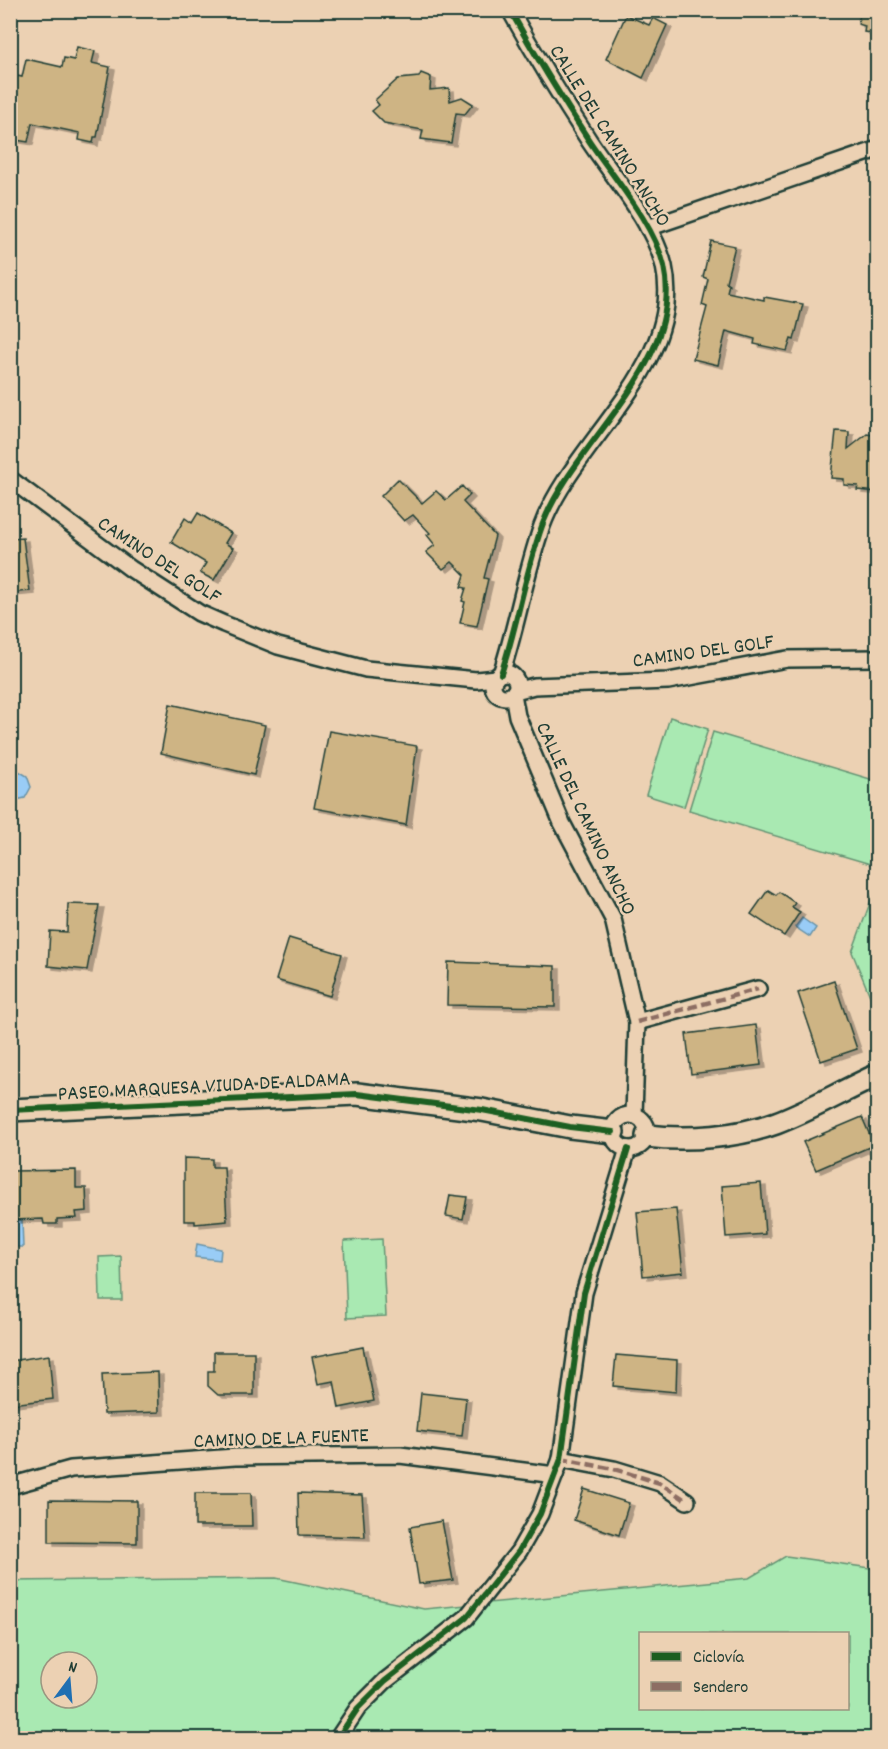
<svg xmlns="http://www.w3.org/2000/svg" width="888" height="1749" font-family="Dekko,sans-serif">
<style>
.green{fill:#a9e9b2;stroke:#649373;stroke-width:1.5;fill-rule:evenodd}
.water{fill:#99ccf6;stroke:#6893a8;stroke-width:1.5}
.building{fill:#ceb484;stroke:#1f3d34;stroke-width:1.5;filter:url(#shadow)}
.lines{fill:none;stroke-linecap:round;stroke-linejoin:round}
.street-casing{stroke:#1f3d34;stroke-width:20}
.secondary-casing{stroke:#1f3d34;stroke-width:26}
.street{stroke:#ecd1b3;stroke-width:15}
.secondary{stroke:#ecd1b3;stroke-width:21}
.quiet{stroke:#8d6e63;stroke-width:4.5;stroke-dasharray:9 4.5;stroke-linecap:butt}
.cycleway-casing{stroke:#ecd1b3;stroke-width:10}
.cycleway{stroke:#1b5e20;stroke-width:6}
.labels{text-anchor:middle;stroke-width:5;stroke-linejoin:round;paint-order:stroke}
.street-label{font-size:21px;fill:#1f3d34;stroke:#ecd1b3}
</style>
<defs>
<filter id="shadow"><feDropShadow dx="5" dy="3" stdDeviation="0" flood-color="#0004"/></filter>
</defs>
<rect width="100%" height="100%" fill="#ecd1b3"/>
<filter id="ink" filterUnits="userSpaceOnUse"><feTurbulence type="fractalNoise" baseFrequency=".0167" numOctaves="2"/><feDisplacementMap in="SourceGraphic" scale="12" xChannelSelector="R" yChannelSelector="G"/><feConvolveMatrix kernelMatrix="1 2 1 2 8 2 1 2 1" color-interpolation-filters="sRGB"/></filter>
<g filter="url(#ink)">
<!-- green -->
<g class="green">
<path d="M670 717 708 729 684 807 646 795Z"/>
<path d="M713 732 877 781V866L689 810Z"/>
<path d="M877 884H878L877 1013 852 952Z"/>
<path d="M382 1239 386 1316 347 1318 344 1241Z"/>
<path d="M121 1256 122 1300H100L99 1257Z"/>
<path d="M786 1556 877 1569V1738H11L10 1581 276 1578 424 1609 749 1578ZM640 1634H848V1708H640ZM51 1662H87V1698H51Z"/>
</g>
<!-- water -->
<g class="water">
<path d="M17 770 27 776 31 787 25 798 11 801V771Z"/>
<path d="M802 918 816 928 810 937 795 927Z"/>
<path d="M16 1220H22L23 1247H17Z"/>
<path d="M197 1244 221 1249 220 1260 195 1257Z"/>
</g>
<!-- building -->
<g class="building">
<path d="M860 10H878V34L864 32 865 26 858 24Z"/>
<path d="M626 15 649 25 653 18 667 25 643 78 606 59Z"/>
<path d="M77 47 95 51 92 63 110 67 97 137H94L93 143 79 140 80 133 32 123 28 142 10 139V107L17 76 22 77 26 59 62 67 64 58 74 60Z"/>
<path d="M421 73 431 77 430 90 449 88 450 101 462 97 473 104 465 114 456 113 451 143 421 139 423 130 384 123 372 111 379 105 375 100 398 79 419 77Z"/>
<path d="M711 241 735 246 726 282 729 284 727 292 764 300V297L803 304 794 340 791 339 787 351 754 344 755 339 726 331 718 365 693 359 707 307 702 305 708 279 703 277Z"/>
<path d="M836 431 849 432 848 449 867 434 878 436V492L857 490 858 486 844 485V479L831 478Z"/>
<path d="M398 479 422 503 436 491 446 500 462 486 470 495 463 502 495 536 484 578 488 579 477 626 460 623 465 602 462 601 466 588 461 587 465 575 452 562 443 569 426 552 435 545 427 535 430 533 413 515 404 521 381 496Z"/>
<path d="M198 513 231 533 225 543 233 548 214 580 200 573 206 563 171 542 185 518 192 523Z"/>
<path d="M23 538 30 591 10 593V539Z"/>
<path d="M170 704 265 725 254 775 161 753Z"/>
<path d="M329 731 417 746 406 825 314 808Z"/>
<path d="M768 890 776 895 779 892 795 903 792 907 800 912 784 936 751 914Z"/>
<path d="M68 904 99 905 87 970 48 966 50 931 67 932Z"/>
<path d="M289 938 342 954 330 996 276 980Z"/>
<path d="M448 962 555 966V1007L447 1005Z"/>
<path d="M834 981 857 1049 821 1061 798 993Z"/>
<path d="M756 1025 761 1065 691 1074 686 1034Z"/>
<path d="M862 1117 874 1145 816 1170 803 1142Z"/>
<path d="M184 1158 212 1159V1167H224L227 1221 195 1224V1221H184Z"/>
<path d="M76 1170V1188H86L87 1211 76 1212 77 1218 57 1219V1224H44L43 1219 10 1220V1171Z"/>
<path d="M761 1183 765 1234 726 1237 722 1186Z"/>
<path d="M450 1195 467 1197 463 1219 446 1216Z"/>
<path d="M676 1209 683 1272 643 1276 637 1212Z"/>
<path d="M363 1347 374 1401 339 1408 334 1381 318 1384 312 1357Z"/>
<path d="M214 1352H254V1395H218L208 1386V1371H214Z"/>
<path d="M49 1355 53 1399 12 1404 10 1361Z"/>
<path d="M616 1355 677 1360 676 1392 613 1386Z"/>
<path d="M158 1372 159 1412 104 1414 102 1374Z"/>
<path d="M421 1393 466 1398 462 1436 417 1431Z"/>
<path d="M584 1489 629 1503 619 1535 574 1520Z"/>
<path d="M195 1493H251L252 1526H195Z"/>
<path d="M298 1493 362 1495 365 1537 299 1535Z"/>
<path d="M49 1500 137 1501V1543L49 1542Z"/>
<path d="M442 1521 453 1580 419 1584 410 1527Z"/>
</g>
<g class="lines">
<defs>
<g id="street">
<path d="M648 228 878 149"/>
<path d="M10 479 131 569 199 613 224 624 278 646 366 669 476 680 496 678"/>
<circle cx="505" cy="685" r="12"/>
<path d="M501 674C517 626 525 574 542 526 573 441 686 364 664 266 654 224 614 178 590 142 562 99 535 55 510 10"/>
<path d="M515 691 534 686 668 681 787 659 878 658"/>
<path d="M513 694 517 716 562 823 613 919 637 1022 634 1115"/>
<path d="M637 1022 758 989"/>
<circle cx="630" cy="1132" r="17"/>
<path d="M561 1459 614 1469 660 1483 687 1501"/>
<path d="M10 1486 71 1469 235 1457 400 1455 555 1475"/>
<path d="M338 1738 358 1708 385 1681 466 1618 519 1551 540 1514 561 1459 584 1293 628 1149"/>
</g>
<g id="secondary">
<path d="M10 1110 357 1094 482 1110 570 1127 613 1132"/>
<path d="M647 1136C688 1141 738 1137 776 1123 811 1110 844 1090 878 1075"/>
</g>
</defs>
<!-- street casing -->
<use href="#street" class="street-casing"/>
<!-- secondary casing -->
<use href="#secondary" class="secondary-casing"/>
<!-- street -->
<use href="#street" class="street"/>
<!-- secondary -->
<use href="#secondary" class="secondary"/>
<!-- quiet -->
<g class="quiet">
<path d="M637 1022 758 989"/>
<path d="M561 1459 614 1469 660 1483 687 1501"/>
</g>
<defs>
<g id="cycleway">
<path d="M501 674C517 626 525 574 542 526 573 441 686 364 664 266 654 224 614 178 590 142 562 99 535 55 510 10"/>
<path d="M10 1110 357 1094 482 1110 570 1127 613 1132"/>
<path d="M338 1738 358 1708 385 1681 466 1618 519 1551 540 1514 561 1459 584 1293 628 1149"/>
</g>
</defs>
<!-- cycleway casing -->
<use href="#cycleway" class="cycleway-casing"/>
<!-- cycleway -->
<use href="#cycleway" class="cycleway"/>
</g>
</g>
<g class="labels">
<!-- street labels -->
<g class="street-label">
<text transform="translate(611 135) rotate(58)" y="7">CALLE DEL CAMINO ANCHO</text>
<text transform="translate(160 559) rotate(33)" y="7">CAMINO DEL GOLF</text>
<text transform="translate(703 650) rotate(-8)" y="7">CAMINO DEL GOLF</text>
<text transform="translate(587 818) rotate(65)" y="7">CALLE DEL CAMINO ANCHO</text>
<text transform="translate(204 1085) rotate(-3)" y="7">PASEO MARQUESA VIUDA DE ALDAMA</text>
<text transform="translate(281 1437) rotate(-2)" y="7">CAMINO DE LA FUENTE</text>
</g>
</g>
<!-- margin -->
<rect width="888" height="1749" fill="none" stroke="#ecd1b3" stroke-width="36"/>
<rect x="18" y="18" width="852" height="1713" fill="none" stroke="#1f3d34" stroke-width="2" filter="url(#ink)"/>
<!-- legend -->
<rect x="639" y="1632" width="210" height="78" fill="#ecd1b3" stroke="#9a9680" stroke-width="1.5"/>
<rect x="651" y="1652" width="30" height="9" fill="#1b5e20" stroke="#9a9680" stroke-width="1.5"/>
<text x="693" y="1662" font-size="18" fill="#1f3d34">Ciclovía</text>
<rect x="651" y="1682" width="30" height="9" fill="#8d6e63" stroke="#9a9680" stroke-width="1.5"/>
<text x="693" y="1692" font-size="18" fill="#1f3d34">Sendero</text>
<!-- north arrow -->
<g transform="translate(69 1680) rotate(16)"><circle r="28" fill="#ecd1b3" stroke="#9a9680" stroke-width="1.5"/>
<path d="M0-4.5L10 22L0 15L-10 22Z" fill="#1f6fb2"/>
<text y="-9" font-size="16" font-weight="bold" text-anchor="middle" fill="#1f3d34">N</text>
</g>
</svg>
